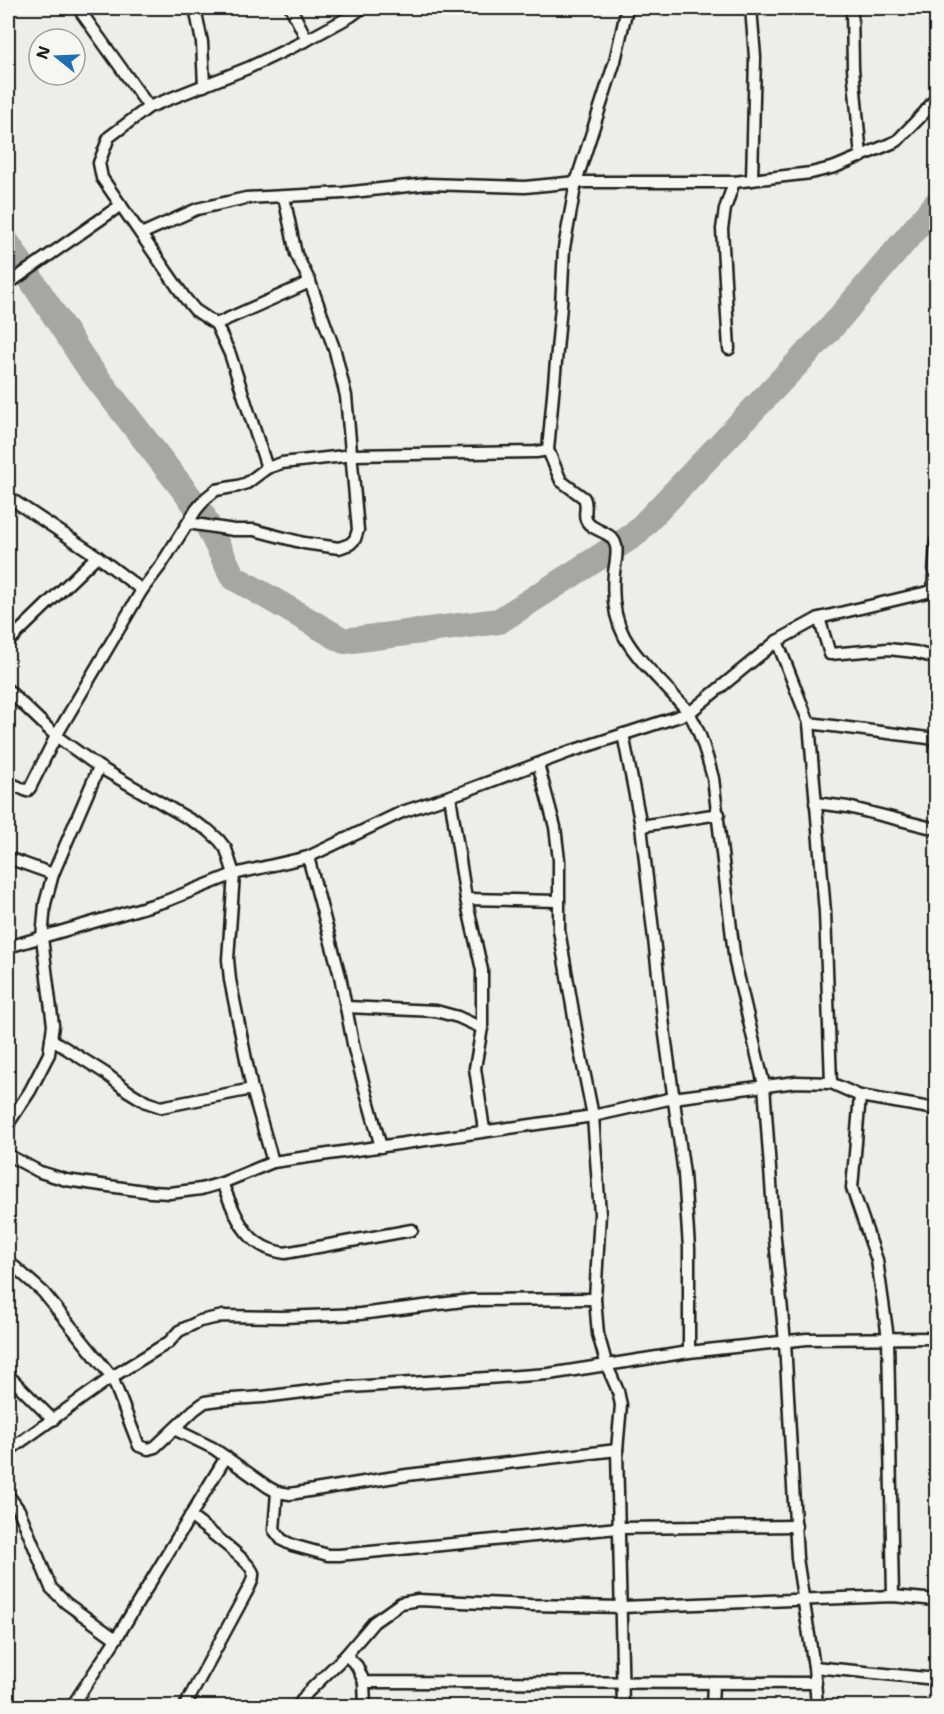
<svg xmlns="http://www.w3.org/2000/svg" width="944" height="1714" font-family="'Shantell Sans',sans-serif">
<style>
.lines{fill:none;stroke-linecap:round;stroke-linejoin:round}
.river{stroke:#a6a6a3;stroke-width:26}
.street-casing{stroke:#1c1c1c;stroke-width:15}
.street{stroke:#f6f6f2;stroke-width:10}
</style>
<rect width="100%" height="100%" fill="#edede9"/>
<filter id="ink" filterUnits="userSpaceOnUse"><feTurbulence type="fractalNoise" baseFrequency=".0167" numOctaves="2"/><feDisplacementMap in="SourceGraphic" scale="12" xChannelSelector="R" yChannelSelector="G"/><feConvolveMatrix kernelMatrix="1 2 1 2 8 2 1 2 1" color-interpolation-filters="sRGB"/></filter>
<g filter="url(#ink)">
<g class="lines">
<!-- river -->
<path class="river" d="M8 244 87 365 201 512 233 577 344 641 499 621 634 535 830 329 936 204"/>
<defs>
<g id="street">
<path d="M78 8 149 107"/>
<path d="M195 8 202 42 204 86"/>
<path d="M291 8 307 40"/>
<path d="M627 8 615 61 576 182 564 248 561 306 548 450 561 481 584 498C589 507 581 516 589 524 597 532 613 532 616 546 618 554 615 564 614 573 612 594 614 617 624 636 636 658 657 677 674 696 679 702 685 707 689 713 701 732 707 757 713 778L735 962 764 1085 775 1239 785 1342 797 1558 814 1667 817 1706"/>
<path d="M751 8 755 57 752 180"/>
<path d="M852 8 853 68 861 157"/>
<path d="M141 234 197 209 246 198 343 193 427 184 525 187 576 182H734L811 173 835 167 897 141 924 113 936 98"/>
<path d="M8 284 121 205"/>
<path d="M216 324 310 282"/>
<path d="M729 349 722 229 725 209 734 182"/>
<path d="M267 468 230 354 216 324 195 310 185 298 102 178 99 163 109 137 149 107 248 68 307 40 351 16 362 8"/>
<path d="M8 497 97 556 142 590"/>
<path d="M188 523 234 530H254L304 543 339 548 350 544 355 539 358 530 346 396 335 351 310 282 296 254 284 197"/>
<path d="M933 590 936 542"/>
<path d="M819 618 830 654 888 649 915 652 936 658"/>
<path d="M777 641 809 723 825 912 831 1083"/>
<path d="M8 642 97 556"/>
<path d="M8 690 56 736 99 767 208 830 219 840 226 849 234 874 228 959 230 980 252 1089 273 1162"/>
<path d="M809 723 936 739"/>
<path d="M623 734 641 826 665 1035 684 1174 689 1248V1352"/>
<path d="M538 764 555 827 559 860V930L579 1046 593 1116 600 1214 595 1299 598 1334 607 1366 618 1391 621 1405 617 1450 623 1706"/>
<path d="M8 782 27 791 30 788 56 736 142 590 161 565 196 510 206 498 216 490 238 486 247 483 267 468 282 463 353 455 536 452 548 450"/>
<path d="M450 796 466 899 482 970V1028L475 1068 484 1130"/>
<path d="M815 803 848 807 936 829"/>
<path d="M641 826 719 814"/>
<path d="M308 857 340 976 354 1049 381 1147"/>
<path d="M8 858 53 874"/>
<path d="M466 899 558 901"/>
<path d="M8 947 166 901 234 874 308 857 402 812 465 791 569 752 689 713 777 641 819 618 936 590"/>
<path d="M346 1007 436 1011 458 1017 482 1028"/>
<path d="M51 1039 105 1073 128 1091 146 1102 161 1107 252 1089"/>
<path d="M860 1096 852 1188 877 1260 888 1338 893 1596"/>
<path d="M8 1124 30 1091 49 1054 53 1025 42 938 45 904 53 874 99 767"/>
<path d="M8 1155 40 1172 66 1180 151 1192 170 1193 201 1189 222 1183 273 1162 593 1116 673 1098 796 1082 831 1083 860 1096 936 1109"/>
<path d="M222 1183C236 1216 245 1248 285 1253L412 1230"/>
<path d="M8 1261 43 1292 112 1377 139 1446 148 1449 155 1447 194 1410 205 1402 218 1400 263 1397 336 1388 549 1374 689 1352 807 1339 936 1338"/>
<path d="M8 1375 53 1420"/>
<path d="M174 1429 213 1448 268 1487 277 1492 290 1494 407 1475 617 1450"/>
<path d="M8 1451 112 1377 169 1342 179 1331 200 1321 223 1316 282 1317 360 1314 471 1300 595 1299"/>
<path d="M277 1492 274 1530 282 1540 292 1545 328 1555H339L618 1528 796 1526"/>
<path d="M8 1495 19 1510 51 1588 66 1603 116 1639"/>
<path d="M346 1655 357 1666 364 1682 816 1683"/>
<path d="M814 1667 936 1679"/>
<path d="M364 1682 365 1706"/>
<path d="M72 1706 116 1639 226 1457"/>
<path d="M185 1706 245 1595C248 1589 254 1581 253 1573 252 1563 201 1525 190 1516"/>
<path d="M298 1706 307 1693 346 1655 374 1622 401 1603 418 1600 530 1605 622 1607 893 1596 936 1600"/>
<path d="M712 1706 713 1683"/>
</g>
</defs>
<!-- street casing -->
<use href="#street" class="street-casing"/>
<!-- street -->
<use href="#street" class="street"/>
</g>
</g>
<!-- margin -->
<rect width="944" height="1714" fill="none" stroke="#f6f6f2" stroke-width="30"/>
<rect x="15" y="15" width="914" height="1684" fill="none" stroke="#1c1c1c" stroke-width="2" filter="url(#ink)"/>
<!-- north arrow -->
<g transform="translate(57 57) rotate(288)"><circle r="28" fill="#f6f6f2" stroke="#9f9f9c" stroke-width="1.5"/>
<path d="M0-4.5L10 22L0 15L-10 22Z" fill="#1f6fb2"/>
<text y="-9" font-size="16" font-weight="bold" text-anchor="middle" fill="#1c1c1c">N</text>
</g>
</svg>
